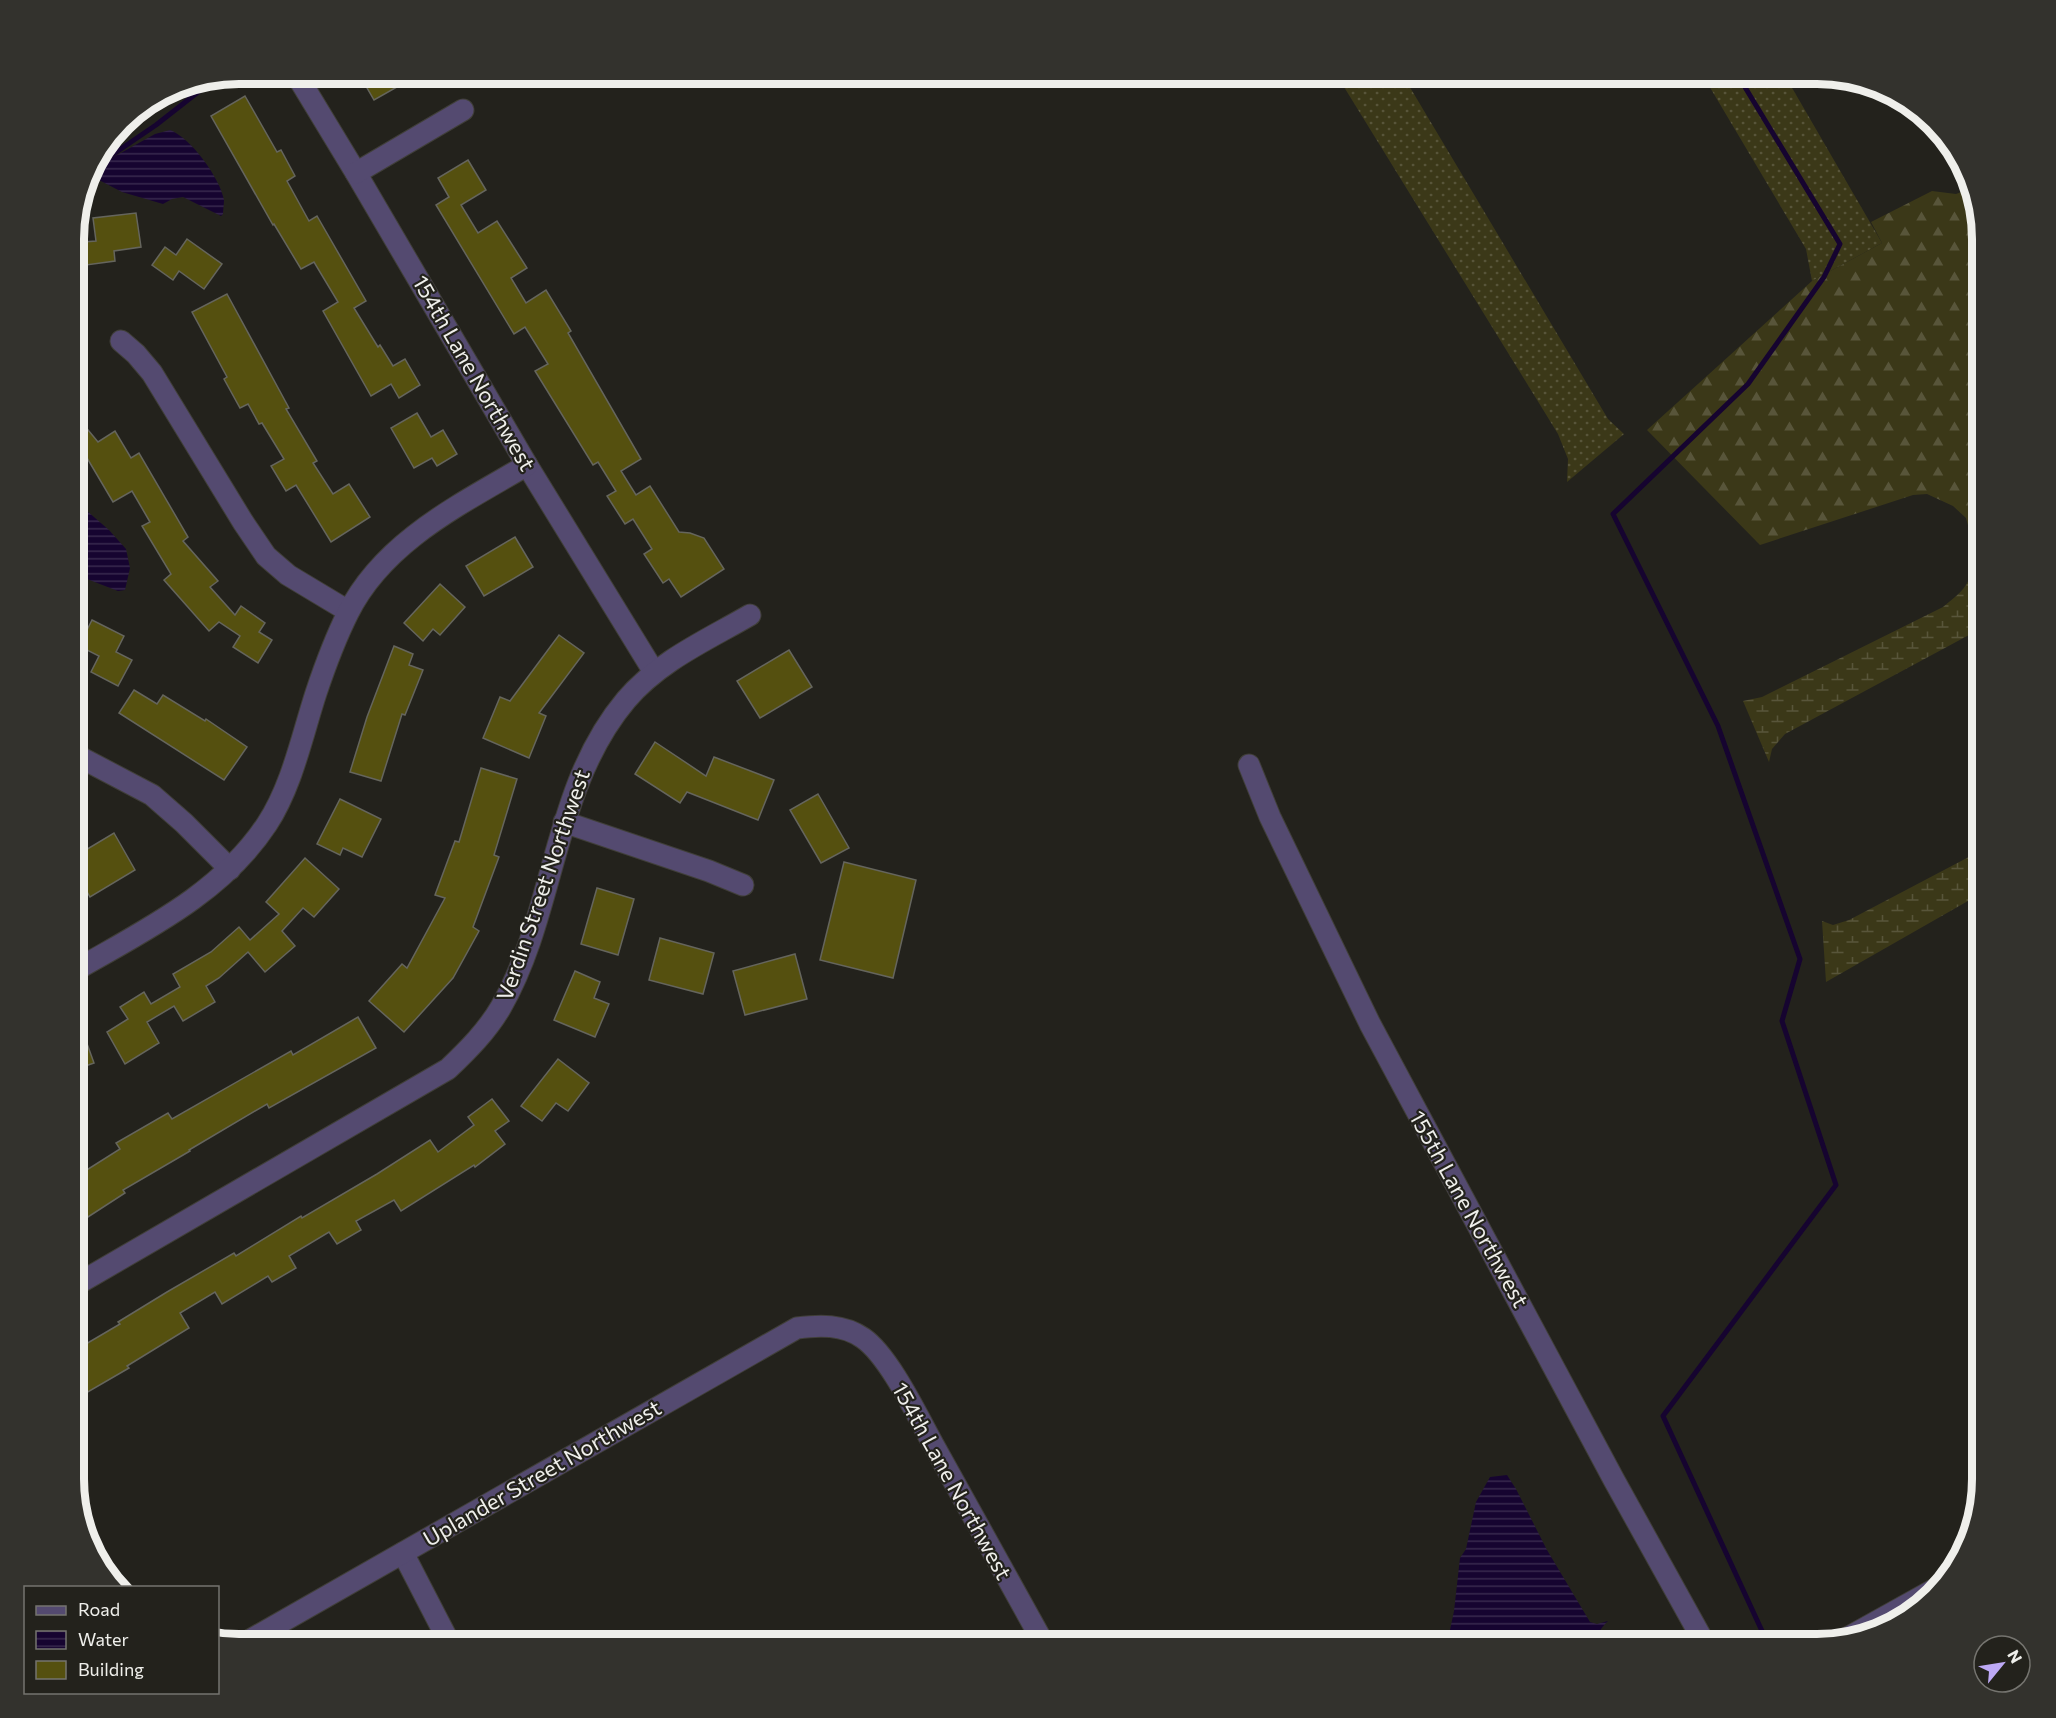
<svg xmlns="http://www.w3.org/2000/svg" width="2056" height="1718" font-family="Commissioner,sans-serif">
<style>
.grass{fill:url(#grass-dots)}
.forest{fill:url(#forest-firs)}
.wetland{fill:url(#wetland-marsh)}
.water{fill:url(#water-rules)}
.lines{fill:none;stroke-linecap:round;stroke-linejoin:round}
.stream{stroke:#160430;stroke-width:5}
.building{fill:#55500f;stroke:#65655d;stroke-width:1.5}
.minor-casing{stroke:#403f39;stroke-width:23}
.minor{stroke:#544a70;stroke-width:21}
.labels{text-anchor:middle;stroke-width:4.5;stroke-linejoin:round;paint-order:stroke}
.street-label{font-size:22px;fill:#efefeb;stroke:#23221c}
.rim{fill:none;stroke:#efefeb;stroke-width:8}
</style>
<defs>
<pattern id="grass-dots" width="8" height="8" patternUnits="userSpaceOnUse" patternTransform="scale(1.5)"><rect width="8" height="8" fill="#3b3818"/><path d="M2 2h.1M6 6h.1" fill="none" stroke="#58553a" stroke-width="1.8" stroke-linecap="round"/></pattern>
<pattern id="forest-firs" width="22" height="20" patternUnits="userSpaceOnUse" patternTransform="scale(1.5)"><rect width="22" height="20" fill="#3b3818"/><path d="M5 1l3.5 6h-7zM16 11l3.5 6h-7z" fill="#58553a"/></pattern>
<pattern id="wetland-marsh" width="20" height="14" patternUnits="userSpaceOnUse" patternTransform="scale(1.5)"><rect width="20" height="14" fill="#3b3818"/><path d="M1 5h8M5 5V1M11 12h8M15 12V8" fill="none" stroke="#58553a"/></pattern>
<pattern id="water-rules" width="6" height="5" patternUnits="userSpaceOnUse" patternTransform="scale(1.5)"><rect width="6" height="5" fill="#160430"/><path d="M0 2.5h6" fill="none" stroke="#38294e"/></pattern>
</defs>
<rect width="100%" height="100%" fill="#23221c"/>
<!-- grass -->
<g class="grass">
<path d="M1336 74H1402L1608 419 1624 434 1567 482 1568 459 1558 434Z"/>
<path d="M1702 74H1784L1882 243 1812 281 1806 249Z"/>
</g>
<!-- forest -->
<path class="forest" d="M1972 188 1982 239V573L1973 563 1972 540 1966 518 1953 506 1927 494 1913 495 1760 545 1647 430 1812 281 1882 243 1871 222 1932 191 1956 194Z"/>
<!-- wetland -->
<g class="wetland">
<path d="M1973 563 1982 573V628L1785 734 1772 749 1769 762 1743 701 1762 697 1943 607C1960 593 1970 587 1973 563Z"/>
<path d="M1982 850V893L1826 982 1822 921 1833 925 1849 920Z"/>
</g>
<!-- water -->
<g class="water">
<path d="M170 130C191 138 220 178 224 200 224 204 223 210 223 214L221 216 183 197 172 199 163 204 122 192 97 179 94 170 101 164 155 134Z"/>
<path d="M74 494 87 511 109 530 126 549 130 568 125 590 118 591 74 574Z"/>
<path d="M1507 1475 1516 1489 1547 1550 1590 1622 1597 1624 1608 1621C1599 1630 1598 1633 1600 1644H1447L1454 1611 1460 1558 1466 1549 1476 1502 1490 1477Z"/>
</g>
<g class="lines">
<!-- stream -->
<g class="stream">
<path d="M1737 74 1840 244 1824 277 1748 384 1613 514 1718 726 1800 959 1782 1021 1836 1185 1663 1416 1768 1644"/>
<path d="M90 170 156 125 216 78"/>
</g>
</g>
<!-- building -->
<g class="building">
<path d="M359 74H420L374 100Z"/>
<path d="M245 96 277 152 281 150 295 176 287 181 309 221 317 216 366 301 354 308 378 347 380 345 393 366 405 359 420 385 399 398 391 384 371 396 323 311 338 302 314 262 301 269 274 224 273 225 211 116Z"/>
<path d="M468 160 486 190 461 205 478 233 497 221 527 268 511 278 526 303 546 290 571 331 568 333 641 459 621 471 636 495 650 486 679 532 690 533 704 538 724 569 681 597 669 579 663 583 644 554 652 549 633 519 625 524 607 496 616 491 598 462 593 465 535 371 548 364 525 327 514 334 436 205 449 197 438 178Z"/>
<path d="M136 213 141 247 114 251 115 261 86 265 83 242 96 241 93 218Z"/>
<path d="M187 239 222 264 204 289 179 271 173 280 152 265 165 247 176 255Z"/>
<path d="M227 294 289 408 286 409 317 461 313 463 333 494 349 484 370 517 331 542 296 485 286 491 271 466 284 459 262 423 259 424 248 404 240 408 224 379 227 377 192 312Z"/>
<path d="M74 413 98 442 115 431 131 458 139 453 188 537 183 541 218 581 210 587 235 615 241 606 265 623 259 632 272 640 258 663 233 647 240 636 219 622 209 631 164 580 171 574 142 526 150 522 132 491 113 502 74 436Z"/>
<path d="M417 413 431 437 443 430 457 454 437 466 432 458 414 468 391 428Z"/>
<path d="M515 537 533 567 484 596 466 566Z"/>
<path d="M440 584 465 607 440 635 433 629 423 641 404 623Z"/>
<path d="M92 620 124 636 116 652 132 660 118 686 91 672 99 656 79 646Z"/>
<path d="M559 635 584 653 539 713 546 716 529 758 483 738 500 697 510 701Z"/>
<path d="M394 646 413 654 409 665 423 670 405 715 402 714 381 781 350 772 367 717Z"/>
<path d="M789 650 812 687 760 718 737 681Z"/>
<path d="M134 690 157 704 163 695 205 721 206 719 247 747 224 780 119 713Z"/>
<path d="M655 742 706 776 714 757 774 780 758 820 687 792 680 803 635 774Z"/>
<path d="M481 768 517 779 494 855 499 857 473 927 479 931 453 978 404 1032 369 1001 402 964 407 968 445 898 435 895 455 841 459 842Z"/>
<path d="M818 794 849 848 821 863 790 810Z"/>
<path d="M340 799 381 819 362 857 343 848 340 855 317 844Z"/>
<path d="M114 833 135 870 90 897 74 869V857Z"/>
<path d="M305 858 339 889 314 917 303 908 282 931 295 946 265 972 248 952 219 978 206 986 215 1002 183 1021 174 1006 147 1022 159 1043 125 1064 107 1032 128 1019 120 1007 144 992 151 1004 180 987 173 974 211 952 239 927 250 940 279 914 266 902Z"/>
<path d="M844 862 916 880 893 978 820 960Z"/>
<path d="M597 888 634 899 618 955 581 944Z"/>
<path d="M660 938 714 953 703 994 649 980Z"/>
<path d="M795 954 807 999 745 1015 733 971Z"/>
<path d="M575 971 600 982 594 998 609 1004 595 1037 554 1020Z"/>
<path d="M74 1013H76L94 1063 74 1070Z"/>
<path d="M358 1017 376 1048 269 1108 267 1104 189 1150 190 1151 123 1190 125 1193 74 1226V1178L120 1149 116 1143 168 1113 172 1119 291 1051 293 1055Z"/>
<path d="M558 1059 589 1083 568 1111 556 1103 542 1121 521 1106Z"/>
<path d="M492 1099 509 1121 495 1131 505 1144 475 1167 474 1165 401 1211 394 1200 356 1221 361 1230 337 1244 329 1232 289 1256 296 1268 272 1282 268 1276 222 1304 215 1292 180 1313 189 1328 127 1366 129 1368 74 1400V1351L120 1324 118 1322 167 1292 234 1253 236 1256 301 1216 302 1218 377 1174 430 1140 438 1152 474 1125 468 1117Z"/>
</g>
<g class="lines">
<defs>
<g id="minor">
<path d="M296 74 356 173 527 465 654 672"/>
<path d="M356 173 463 110"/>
<path d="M121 341 136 354 152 373 243 522 266 556 288 575 348 611"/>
<path d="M74 754 152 795 184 823 230 869"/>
<path d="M1249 765 1270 817 1370 1024 1614 1480 1705 1644"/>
<path d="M564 822 709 871 743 885"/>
<path d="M74 971C143 931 221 894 267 824 292 786 302 736 316 693 325 666 335 639 348 613 384 541 461 504 527 465"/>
<path d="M74 1286 448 1069C468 1050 487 1031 501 1007 556 911 552 788 626 700 659 661 707 640 750 615"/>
<path d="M403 1553 450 1644"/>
<path d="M1847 1638 1944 1584"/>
<path d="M243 1644 797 1328C819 1325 843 1324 863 1338 889 1356 917 1415 933 1444 970 1511 1007 1578 1044 1644"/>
</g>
</defs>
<!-- minor casing -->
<use href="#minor" class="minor-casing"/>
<!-- minor -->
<use href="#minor" class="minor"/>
</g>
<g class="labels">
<!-- street labels -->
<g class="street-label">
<text transform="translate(474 373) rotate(60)" y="8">154th Lane Northwest</text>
<text transform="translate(543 885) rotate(-71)" y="8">Verdin Street Northwest</text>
<text transform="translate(1469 1209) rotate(61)" y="8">155th Lane Northwest</text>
<text transform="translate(542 1473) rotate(-30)" y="8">Uplander Street Northwest</text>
<text transform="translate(952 1481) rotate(61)" y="8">154th Lane Northwest</text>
</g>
</g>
<!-- crop -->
<path d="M0 0H2056V1718H0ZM239 84H1817A155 155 0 0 1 1972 239V1479A155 155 0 0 1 1817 1634H239A155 155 0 0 1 84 1479V239A155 155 0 0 1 239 84Z" fill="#33322d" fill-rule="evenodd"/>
<path class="rim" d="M239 84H1817A155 155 0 0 1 1972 239V1479A155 155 0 0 1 1817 1634H239A155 155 0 0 1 84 1479V239A155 155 0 0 1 239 84Z"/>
<!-- legend -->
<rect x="24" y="1586" width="195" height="108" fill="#23221c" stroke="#75746f" stroke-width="1.5"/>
<rect x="36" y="1606" width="30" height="9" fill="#544a70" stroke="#75746f" stroke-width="1.5"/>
<text x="78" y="1616" font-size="18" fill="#efefeb">Road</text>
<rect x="36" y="1631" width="30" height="18" fill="url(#water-rules)" stroke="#75746f" stroke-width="1.5"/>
<text x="78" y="1646" font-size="18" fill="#efefeb">Water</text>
<rect x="36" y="1661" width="30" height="18" fill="#55500f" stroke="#75746f" stroke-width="1.5"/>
<text x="78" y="1676" font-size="18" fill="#efefeb">Building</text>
<!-- north arrow -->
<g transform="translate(2002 1664) rotate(60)"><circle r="28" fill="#23221c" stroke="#75746f" stroke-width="1.5"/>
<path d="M0-4.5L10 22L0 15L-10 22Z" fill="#bda9f5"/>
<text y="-9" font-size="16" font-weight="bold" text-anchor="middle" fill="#efefeb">N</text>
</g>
</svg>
